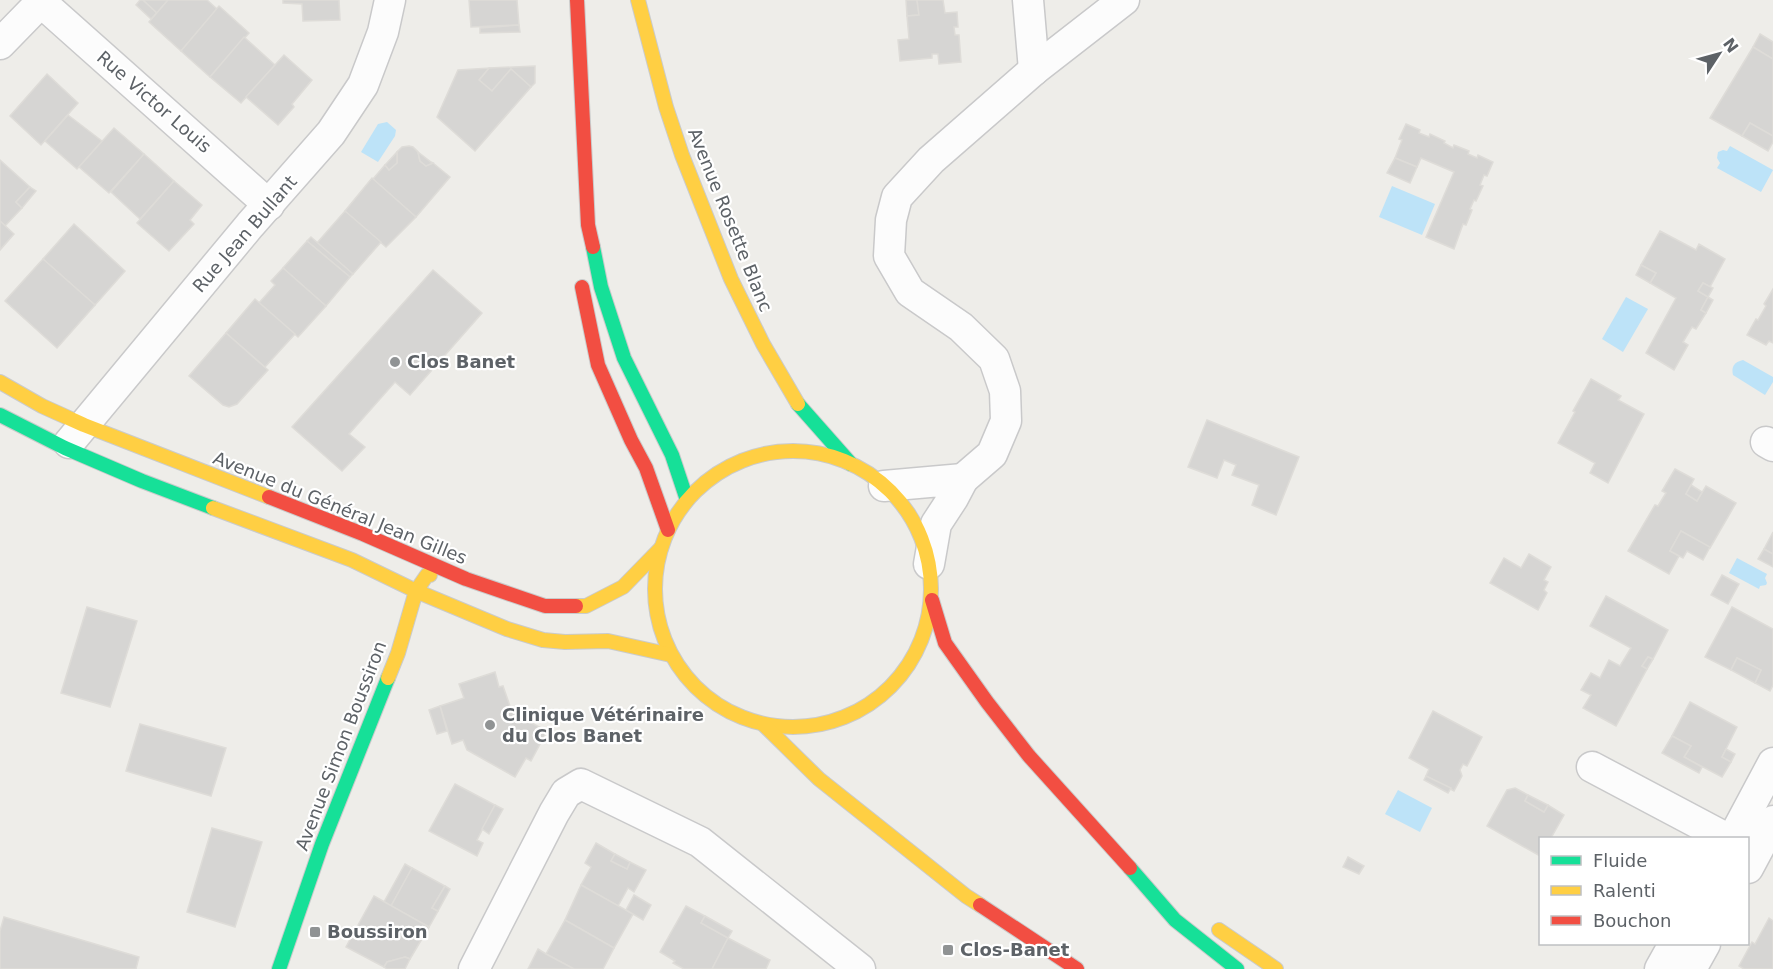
<svg xmlns="http://www.w3.org/2000/svg" width="1773" height="969" font-family="'DejaVu Sans',sans-serif">
<style>
.water{fill:#bde3f8}
.building{fill:#d6d5d3;stroke:#dedcd8;stroke-width:1.5}
.lines{fill:none;stroke-linecap:round;stroke-linejoin:round}
.street-casing{stroke:#c9c9ca;stroke-width:33}
.fast-casing{stroke:#cacbcb;stroke-width:16}
.slow-casing{stroke:#cacbcb;stroke-width:16}
.jam-casing{stroke:#cacbcb;stroke-width:16}
.street{stroke:#fcfcfc;stroke-width:30}
.fast{stroke:#16e098;stroke-width:14}
.slow{stroke:#ffcf43;stroke-width:14}
.jam{stroke:#f24e42;stroke-width:14}
.poi-dot{fill:#909394;stroke:#fff;stroke-width:2}
.labels{text-anchor:middle;stroke-width:4.5;stroke-linejoin:round;paint-order:stroke}
.street-label{font-size:18px;fill:#5d6267;stroke:#fff}
.poi-label{font-size:18px;font-weight:bold;fill:#5d6267;stroke:#fff;text-anchor:start}
</style>
<rect width="100%" height="100%" fill="#eeede9"/>
<!-- water -->
<g class="water">
<path d="M387 122 396 130 395 136 378 162 361 152 378 124Z"/>
<path d="M1730 146 1773 170 1761 192 1717 168 1720 163 1717 158 1718 152 1723 150 1727 151Z"/>
<path d="M1392 186 1435 204 1422 235 1379 217Z"/>
<path d="M1626 297 1648 309 1623 352 1602 339Z"/>
<path d="M1743 360 1773 377V382L1765 395 1733 375C1731 367 1734 362 1743 360Z"/>
<path d="M1737 558 1767 574 1765 578 1767 583 1766 585 1760 586 1759 589 1729 573Z"/>
<path d="M1398 790 1432 808 1420 832 1385 814Z"/>
</g>
<!-- building -->
<g class="building">
<path d="M140 0H143L157 13 151 19 136 5Z"/>
<path d="M143 0H168L157 13Z"/>
<path d="M168 0H207L217 9 181 51 149 22Z"/>
<path d="M283 0H339L340 20 303 21 302 4 283 3Z"/>
<path d="M469 0H517L519 25 471 27Z"/>
<path d="M906 0H917L919 15 907 16Z"/>
<path d="M917 0H943L945 13 957 12 958 27H954L955 35H959L961 62 939 64 938 54H932V58L900 61 898 40 909 39 907 16 919 15Z"/>
<path d="M219 6 249 33 210 77 181 51Z"/>
<path d="M519 25 520 32 480 33V28Z"/>
<path d="M1760 34 1773 42V59L1753 47Z"/>
<path d="M244 37 275 65 241 103 210 77Z"/>
<path d="M1753 47 1773 59V136L1750 123 1742 136 1710 118Z"/>
<path d="M284 55 312 80 292 104 294 107 278 125 246 97Z"/>
<path d="M535 66V83L531 87 511 69 492 91 479 80 489 68Z"/>
<path d="M489 68 479 80 492 91 511 69 531 87 475 151 437 117 458 70Z"/>
<path d="M47 74 78 103 41 145 10 116Z"/>
<path d="M68 115 102 141 77 169 45 141Z"/>
<path d="M1750 123 1773 136V142L1768 151 1742 136Z"/>
<path d="M1406 124 1420 130 1419 133 1429 137 1430 134 1445 141 1444 143 1453 148 1454 145 1469 151 1468 154 1477 158 1478 155 1493 162 1487 176 1484 175 1480 185 1483 186 1476 201 1474 200 1470 209 1472 210 1466 225 1463 224 1454 249 1426 237 1454 172 1421 158 1417 167 1395 158 1402 140 1399 139Z"/>
<path d="M114 128 144 154 109 193 79 167Z"/>
<path d="M409 146 413 147 418 152 420 161 426 166 433 163 450 177 416 217 373 179 385 165 389 170 397 163V152L402 147Z"/>
<path d="M397 152V163L389 170 385 165Z"/>
<path d="M418 152 431 162 433 163 426 166 420 161Z"/>
<path d="M144 154 174 181 140 219 111 192Z"/>
<path d="M1395 158 1417 167 1410 183 1387 173Z"/>
<path d="M0 160 30 187 16 202 22 208 5 226 0 221Z"/>
<path d="M372 178 416 217 386 247 345 211Z"/>
<path d="M174 181 202 205 190 220 194 224 169 251 137 223Z"/>
<path d="M30 187 36 191 22 208 16 202Z"/>
<path d="M345 211 381 242 353 274 317 243Z"/>
<path d="M0 221 14 234 0 250Z"/>
<path d="M74 224 125 271 95 305 43 259Z"/>
<path d="M1660 231 1696 250 1699 244 1725 259 1710 287 1703 283 1698 291 1708 297 1701 310 1706 313 1696 329 1692 327 1683 342 1688 345 1674 370 1646 353 1676 298 1650 283 1656 273 1641 265Z"/>
<path d="M311 237 353 274 350 277 307 241Z"/>
<path d="M307 241 350 277 326 306 283 268Z"/>
<path d="M43 259 95 305 57 348 5 301Z"/>
<path d="M1641 265 1656 273 1650 283 1636 275Z"/>
<path d="M283 268 326 306 298 337 259 303 275 285 271 281Z"/>
<path d="M433 270 482 313 410 395 395 382 349 434 365 447 342 471 292 427Z"/>
<path d="M1703 283 1713 288 1708 297 1698 291Z"/>
<path d="M1773 289V343L1769 341 1766 345 1747 335 1756 319 1758 320 1766 306 1764 304Z"/>
<path d="M1708 297 1713 300 1706 313 1701 310Z"/>
<path d="M255 299 295 334 265 367 226 333Z"/>
<path d="M226 333 268 370 237 404 229 407 223 405 189 376Z"/>
<path d="M1591 379 1621 396 1618 400 1644 414 1608 483 1590 473 1595 463 1558 443 1575 412 1573 411Z"/>
<path d="M1207 420 1299 457 1276 515 1252 505 1259 485 1232 475 1236 465 1224 460 1217 478 1188 467Z"/>
<path d="M1675 469 1694 479 1686 494 1697 501 1706 486 1736 503 1710 548 1681 531 1670 551 1679 556 1669 574 1628 551 1655 505 1658 506 1666 493 1662 491Z"/>
<path d="M1691 485 1702 492 1697 501 1686 494Z"/>
<path d="M1681 531 1710 547 1703 560 1687 551 1683 558 1670 551Z"/>
<path d="M1773 532V554L1764 549Z"/>
<path d="M1764 549 1773 554V567L1758 559Z"/>
<path d="M1529 554 1551 567 1544 580 1548 582 1544 590 1547 593 1538 610 1490 583 1504 558 1521 568Z"/>
<path d="M1722 575 1739 584 1728 604 1711 595Z"/>
<path d="M1606 596 1668 630 1653 659 1648 657 1642 666 1647 669 1616 726 1583 708 1591 695 1581 690 1591 673 1600 678 1609 660 1620 666 1631 648 1590 626Z"/>
<path d="M87 607 137 621 110 707 61 693Z"/>
<path d="M1732 607 1773 629V685L1770 691 1755 683 1761 670 1737 658 1731 670 1705 657Z"/>
<path d="M1648 657 1653 659 1647 669 1642 666Z"/>
<path d="M1737 658 1761 670 1755 683 1731 670Z"/>
<path d="M495 672 499 687 503 686 511 709 519 706 528 711 524 719 547 731 531 761 526 758 515 777 467 750 463 740 452 744 440 706 464 698 459 684Z"/>
<path d="M1690 702 1737 727 1722 757 1731 762 1722 777 1684 757 1691 746 1672 736Z"/>
<path d="M440 706 447 731 437 734 429 710Z"/>
<path d="M1433 711 1482 737 1467 766 1463 764 1460 770 1462 776 1454 791 1426 776 1429 769 1409 758Z"/>
<path d="M140 724 226 748 211 796 126 771Z"/>
<path d="M1672 736 1691 746 1684 757 1702 767 1699 773 1662 753Z"/>
<path d="M1726 749 1735 754 1731 762 1722 757Z"/>
<path d="M1426 776 1451 788 1448 793 1424 780Z"/>
<path d="M455 784 495 805 477 840 483 843 477 856 429 831Z"/>
<path d="M1515 788 1528 795 1525 801 1544 812 1548 805 1564 815 1551 838H1540V856L1487 826 1507 790Z"/>
<path d="M1528 795 1548 805 1544 812 1525 801Z"/>
<path d="M495 805 503 809 489 834 482 829Z"/>
<path d="M212 828 262 842 235 927 187 912Z"/>
<path d="M596 843 615 854 611 861 627 869 630 862 646 870 634 892 628 888 618 906 581 885 591 867 585 863Z"/>
<path d="M615 854 630 862 627 869 611 861Z"/>
<path d="M1348 857 1364 866 1359 874 1343 867Z"/>
<path d="M405 864 412 868 391 906 384 902Z"/>
<path d="M412 868 445 886 432 908 438 911 429 927 391 906Z"/>
<path d="M581 885 633 914 614 948 565 920Z"/>
<path d="M445 886 450 889 438 911 432 908Z"/>
<path d="M634 895 651 905 643 920 626 910Z"/>
<path d="M374 896 429 927 410 959 405 957 387 962 384 967 346 947Z"/>
<path d="M686 906 705 916 701 923 728 938 712 969H684L673 963 675 961 660 952Z"/>
<path d="M705 916 732 931 728 938 701 923Z"/>
<path d="M4 917 139 957 136 969H0V931Z"/>
<path d="M1769 918 1773 921V969H1744L1739 966 1752 942 1755 944Z"/>
<path d="M565 920 614 948 603 969H574L546 954Z"/>
<path d="M728 938 770 960 766 969H712Z"/>
<path d="M538 949 546 954 574 969H528Z"/>
<path d="M405 957 410 959 405 969H387L384 967 387 962Z"/>
</g>
<g class="lines">
<defs>
<g id="street">
<path d="M42 0 41 2 269 205"/>
<path d="M1028 0 1034 70"/>
<path d="M0 44 41 2 38 0"/>
<path d="M1766 442 1773 446"/>
<path d="M69 443 250 225 331 133 363 85 383 32 390 0"/>
<path d="M963 479 992 454 1006 421 1005 391 994 359 961 327 910 292 889 256 891 220 897 197 931 160 1034 70 1124 0"/>
<path d="M884 486 963 479 953 498 936 524 929 564"/>
<path d="M1592 767 1726 838"/>
<path d="M1733 838 1773 763"/>
<path d="M1748 868 1773 821"/>
<path d="M474 969 554 813 566 793 581 784 700 842 860 969"/>
<path d="M1660 969 1674 944"/>
<path d="M1691 969 1705 944"/>
</g>
<g id="fast">
<path d="M593 247 601 287 624 358 672 455 687 500"/>
<path d="M798 404 851 464"/>
<path d="M0 415 65 448 142 481 213 508"/>
<path d="M1130 868 1175 920 1237 969"/>
<path d="M279 969 322 844 388 678"/>
</g>
<g id="slow">
<path d="M638 0 666 107 682 155 731 279 763 344 798 404"/>
<path d="M0 382 42 406 84 425 269 497"/>
<circle cx="793" cy="589" r="138"/>
<path d="M213 508 352 560 416 591 507 629 543 640 565 642 608 641 671 655"/>
<path d="M576 606H586L623 587 661 548"/>
<path d="M388 678 398 653 416 591 427 575H430"/>
<path d="M764 725 819 779 966 896 980 905"/>
<path d="M1219 930 1276 969"/>
</g>
<g id="jam">
<path d="M577 0 588 225 593 247"/>
<path d="M582 287 598 365 631 440 646 468 668 530"/>
<path d="M269 497 363 534 466 579 545 606H576"/>
<path d="M932 600 945 643 987 702 1029 756 1130 868"/>
<path d="M980 905 1077 969"/>
</g>
</defs>
<!-- street casing -->
<use href="#street" class="street-casing"/>
<!-- fast casing -->
<use href="#fast" class="fast-casing"/>
<!-- slow casing -->
<use href="#slow" class="slow-casing"/>
<!-- jam casing -->
<use href="#jam" class="jam-casing"/>
<!-- street -->
<use href="#street" class="street"/>
<!-- fast -->
<use href="#fast" class="fast"/>
<!-- slow -->
<use href="#slow" class="slow"/>
<!-- jam -->
<use href="#jam" class="jam"/>
</g>
<!-- markers -->
<g class="poi-dot">
<circle cx="395" cy="362" r="6"/>
<circle cx="490" cy="725" r="6"/>
<rect x="309" y="926" width="12" height="12" rx="3"/>
<rect x="942" y="944" width="12" height="12" rx="3"/>
</g>
<g class="labels">
<!-- street labels -->
<g class="street-label">
<text transform="translate(154 102) rotate(41)" y="6">Rue Victor Louis</text>
<text transform="translate(730 220) rotate(68)" y="6">Avenue Rosette Blanc</text>
<text transform="translate(245 234) rotate(-49)" y="6">Rue Jean Bullant</text>
<text transform="translate(340 508) rotate(22)" y="6">Avenue du Général Jean Gilles</text>
<text transform="translate(341 746) rotate(-69)" y="6">Avenue Simon Boussiron</text>
</g>
<!-- poi labels -->
<g class="poi-label">
<text x="407" y="368">Clos Banet</text>
<text x="502" y="721">Clinique Vétérinaire<tspan x="502" dy="21">du Clos Banet</tspan></text>
<text x="327" y="938">Boussiron</text>
<text x="960" y="956">Clos-Banet</text>
</g>
</g>
<!-- legend -->
<rect x="1539" y="837" width="210" height="108" fill="#ffffff" stroke="#bec0c2" stroke-width="1.5"/>
<rect x="1551" y="856" width="30" height="9" fill="#16e098" stroke="#bec0c2" stroke-width="1.5"/>
<text x="1593" y="867" font-size="18" fill="#5d6267">Fluide</text>
<rect x="1551" y="886" width="30" height="9" fill="#ffcf43" stroke="#bec0c2" stroke-width="1.5"/>
<text x="1593" y="897" font-size="18" fill="#5d6267">Ralenti</text>
<rect x="1551" y="916" width="30" height="9" fill="#f24e42" stroke="#bec0c2" stroke-width="1.5"/>
<text x="1593" y="927" font-size="18" fill="#5d6267">Bouchon</text>
<!-- north arrow -->
<g transform="translate(1719 54) rotate(54)" stroke="#ffffff" stroke-width="4.5" paint-order="stroke">
<path d="M0-4.5L10 22L0 15L-10 22Z" fill="#5d6267"/>
<text y="-9" font-size="16" font-weight="bold" text-anchor="middle" fill="#5d6267">N</text>
</g>
</svg>
